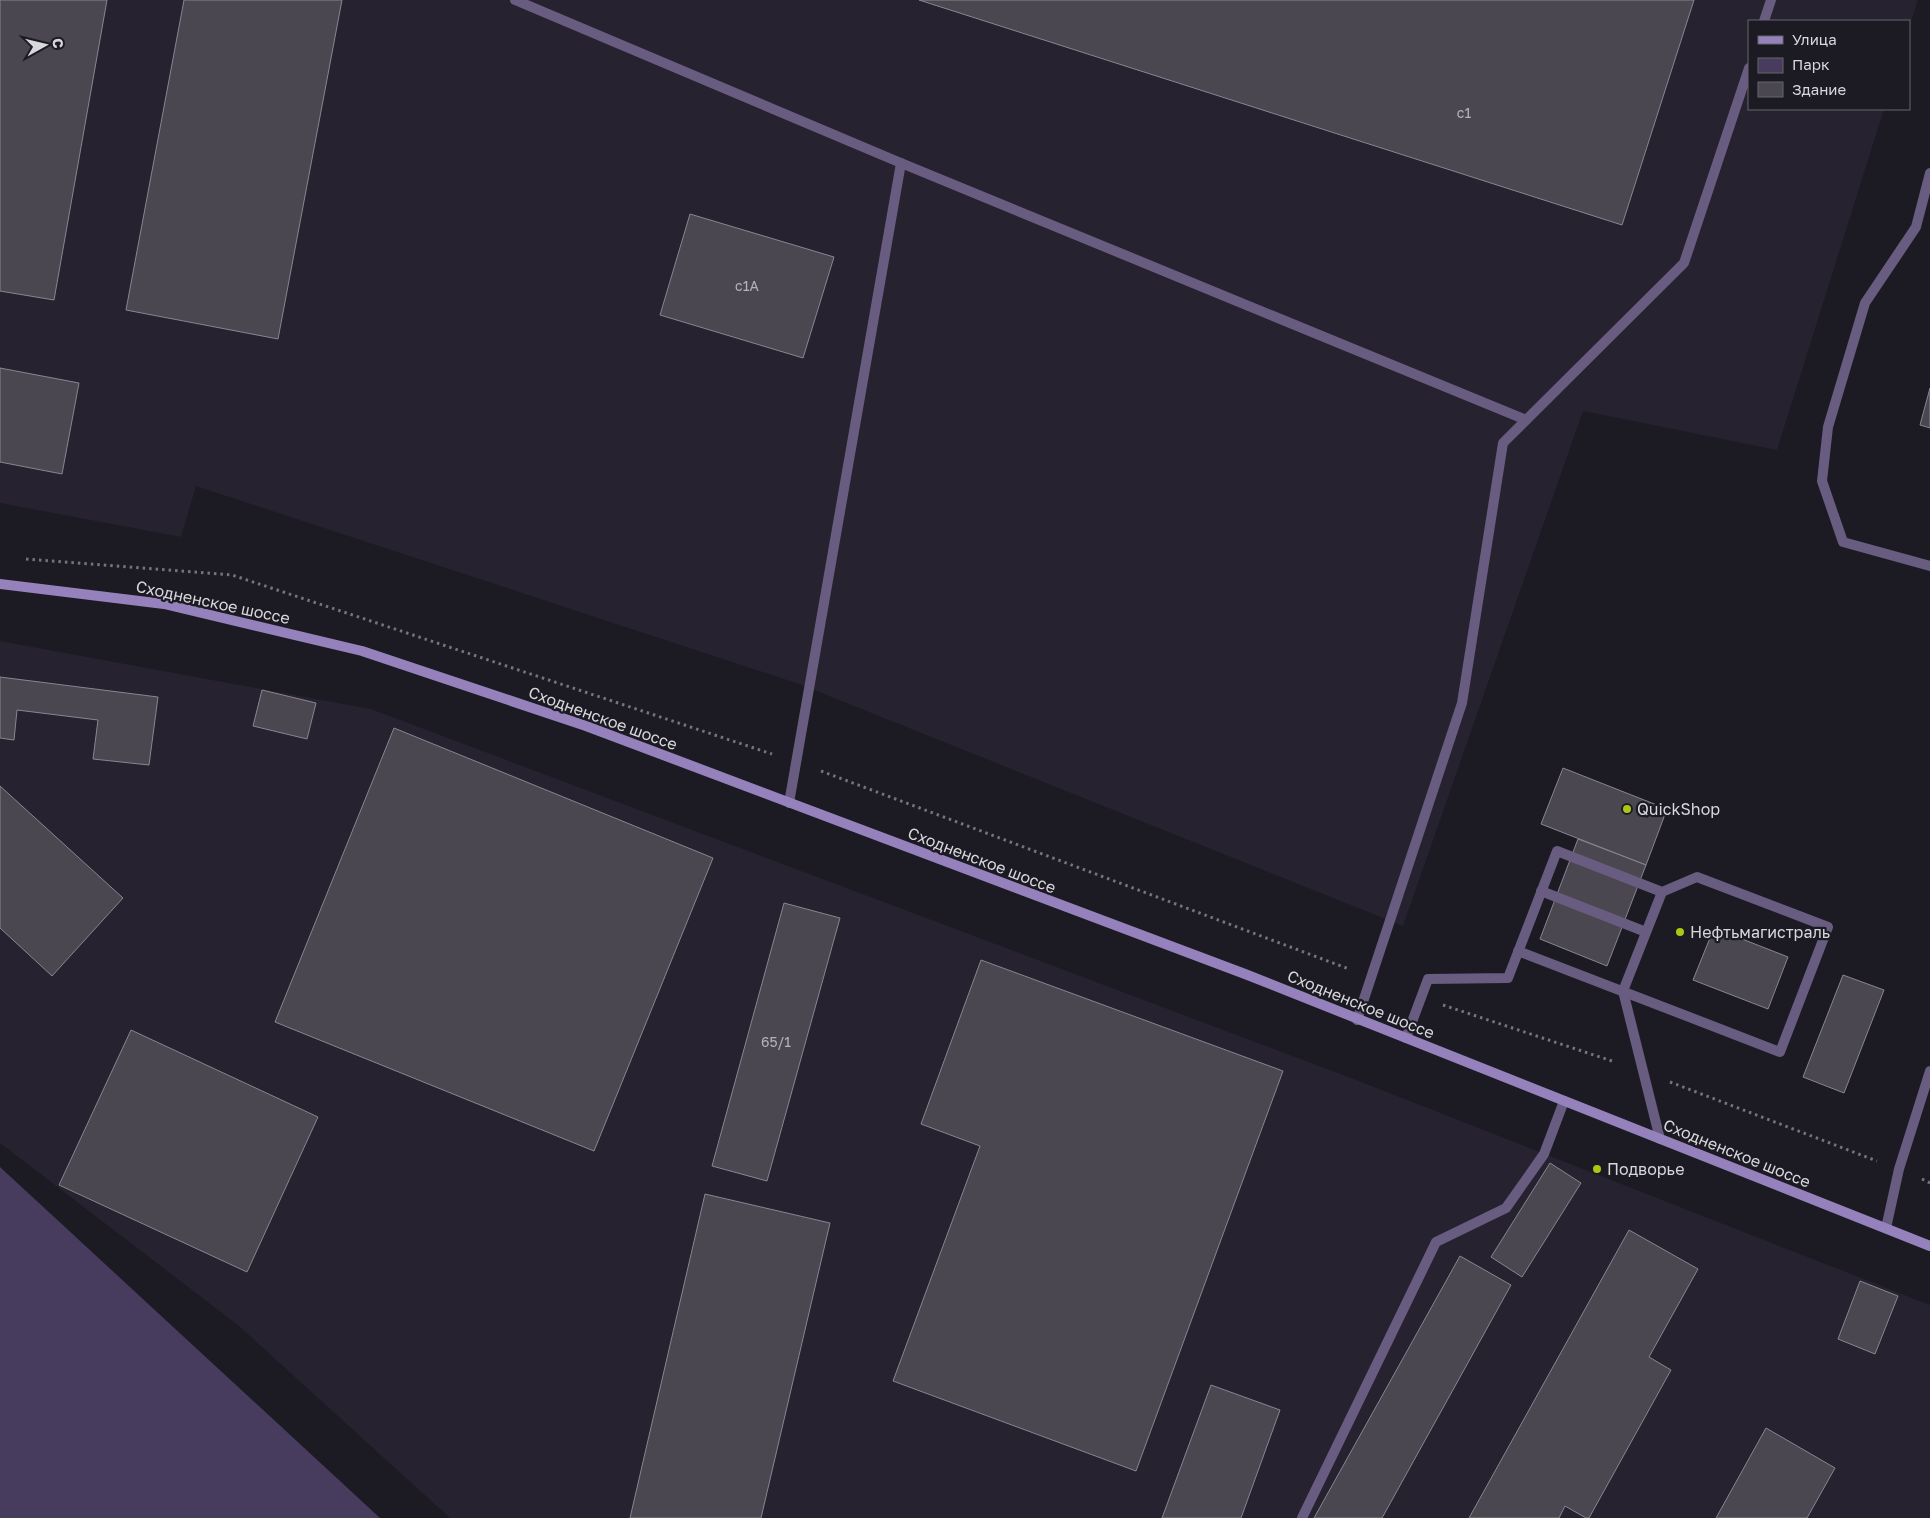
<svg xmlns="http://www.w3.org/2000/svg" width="1930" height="1518" font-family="'Golos Text',sans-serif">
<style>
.built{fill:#26222f}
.green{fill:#473b5e}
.building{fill:#4a4750;stroke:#898691}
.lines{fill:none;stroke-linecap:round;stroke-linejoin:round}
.path{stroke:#75747a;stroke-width:3;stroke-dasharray:2.5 4;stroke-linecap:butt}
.service{stroke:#685c81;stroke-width:10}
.secondary{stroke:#9581bc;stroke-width:10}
.poi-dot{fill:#acc613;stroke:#1c1a22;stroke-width:2}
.labels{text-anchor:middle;stroke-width:4.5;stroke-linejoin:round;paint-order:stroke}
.number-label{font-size:14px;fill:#b4b3b9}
.street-label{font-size:16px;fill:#d8d7dc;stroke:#1c1a22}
.poi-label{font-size:16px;fill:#d8d7dc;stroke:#1c1a22;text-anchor:start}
</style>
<rect width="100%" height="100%" fill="#1c1a22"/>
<!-- built -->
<g class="built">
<path d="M0 0H1918L1909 28V21H1749V109H1884L1777 450 1583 411 1403 926 799 684 196 486 181 537 0 503Z"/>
<path d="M0 641 371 709 1351 1078 1930 1305V1518H450L239 1326 0 1143Z"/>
</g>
<!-- green -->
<path class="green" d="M0 1167 380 1518H0Z"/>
<!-- building -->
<g class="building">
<path d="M0 0H107L54 300 0 291Z"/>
<path d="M184 0H342L278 339 126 310Z"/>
<path d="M919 0H1694L1622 225Z"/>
<path d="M690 214 834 257 803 358 660 315Z"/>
<path d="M0 368 79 383 62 474 0 462Z"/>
<path d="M1930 388V428L1920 425Z"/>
<path d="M0 677 158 697 149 765 93 759 98 720 17 710 14 740 0 738Z"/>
<path d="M262 690 316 703 307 739 253 726Z"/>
<path d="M394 728 713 858 594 1151 275 1022Z"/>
<path d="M1563 768 1667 809 1646 865 1541 824Z"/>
<path d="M0 786 123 898 52 976 0 928Z"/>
<path d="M1578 839 1646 865 1607 966 1540 939Z"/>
<path d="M784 903 840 918 767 1181 712 1166Z"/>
<path d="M1714 928 1788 957 1768 1009 1693 980Z"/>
<path d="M981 960 1283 1071 1136 1471 893 1381 980 1146 921 1124Z"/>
<path d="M1843 975 1884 990 1844 1093 1803 1077Z"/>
<path d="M131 1030 318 1117 247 1272 59 1185Z"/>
<path d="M1550 1163 1581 1183 1522 1277 1491 1257Z"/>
<path d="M705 1194 830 1223 761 1518H630Z"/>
<path d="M1629 1230 1698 1269 1649 1357 1671 1370 1589 1518H1586L1565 1506 1559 1518H1469Z"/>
<path d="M1460 1256 1511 1285 1382 1518H1314Z"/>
<path d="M1860 1281 1898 1296 1875 1354 1838 1339Z"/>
<path d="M1211 1385 1280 1410 1241 1518H1162Z"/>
<path d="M1766 1428 1835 1468 1807 1518H1716Z"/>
</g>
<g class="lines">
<!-- path -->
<g class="path">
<path d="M26 559 232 575 772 754"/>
<path d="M821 771 1349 969"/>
<path d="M1443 1005 1615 1062"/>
<path d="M1670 1082 1877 1161"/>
<path d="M1922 1179 1930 1183"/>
</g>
<!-- service -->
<g class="service">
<path d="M515 0 901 163 1526 420"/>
<path d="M1764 21 1771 0"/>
<path d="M1930 173 1916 227 1865 303 1828 427 1822 481 1843 542 1930 566"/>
<path d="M789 803 901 163"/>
<path d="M1541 891 1646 932"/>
<path d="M1357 1020 1462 703 1503 443 1684 263 1749 68"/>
<path d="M1406 1038 1428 979 1508 978 1557 851 1662 892 1697 877 1828 927 1780 1052 1518 951"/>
<path d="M1660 1139 1623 991 1662 892"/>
<path d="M1886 1228 1899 1169 1930 1071"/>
<path d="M1302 1518 1436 1242 1506 1208 1544 1154 1564 1101"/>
</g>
<!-- secondary -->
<path class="secondary" d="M0 584 164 604 362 651 586 726 1245 974 1930 1246"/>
</g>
<!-- markers -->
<g class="poi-dot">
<circle cx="1627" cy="809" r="5"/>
<circle cx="1680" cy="932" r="5"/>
<circle cx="1597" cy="1169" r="5"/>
</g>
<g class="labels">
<!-- number labels -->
<g class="number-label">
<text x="1464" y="118">с1</text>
<text x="747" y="291">с1А</text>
<text x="776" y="1047">65/1</text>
</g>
<!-- street labels -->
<g class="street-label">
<text transform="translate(213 602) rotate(12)" y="6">Сходненское шоссе</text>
<text transform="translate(603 718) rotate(20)" y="6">Сходненское шоссе</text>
<text transform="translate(982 860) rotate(21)" y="6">Сходненское шоссе</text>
<text transform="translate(1361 1004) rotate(22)" y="6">Сходненское шоссе</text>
<text transform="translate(1737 1153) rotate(22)" y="6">Сходненское шоссе</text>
</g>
<!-- poi labels -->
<g class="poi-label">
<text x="1637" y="815">QuickShop</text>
<text x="1690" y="938">Нефтьмагистраль</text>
<text x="1607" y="1175">Подворье</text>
</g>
</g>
<!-- legend -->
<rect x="1748" y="20" width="162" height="90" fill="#1c1a22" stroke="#67666c"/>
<rect x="1758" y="36" width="25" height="8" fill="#9581bc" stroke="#67666c"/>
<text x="1792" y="45" font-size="15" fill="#d8d7dc">Улица</text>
<rect x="1758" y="58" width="25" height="15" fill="#473b5e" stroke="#67666c"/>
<text x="1792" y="70" font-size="15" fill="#d8d7dc">Парк</text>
<rect x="1758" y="82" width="25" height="15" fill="#4a4750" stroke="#67666c"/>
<text x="1792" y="95" font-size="15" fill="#d8d7dc">Здание</text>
<!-- north arrow -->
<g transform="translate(45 45) rotate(82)" stroke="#1c1a22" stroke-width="4" paint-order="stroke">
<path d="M0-4L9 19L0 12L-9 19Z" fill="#d8d7dc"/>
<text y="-8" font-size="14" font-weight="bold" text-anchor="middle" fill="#d8d7dc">С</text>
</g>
</svg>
